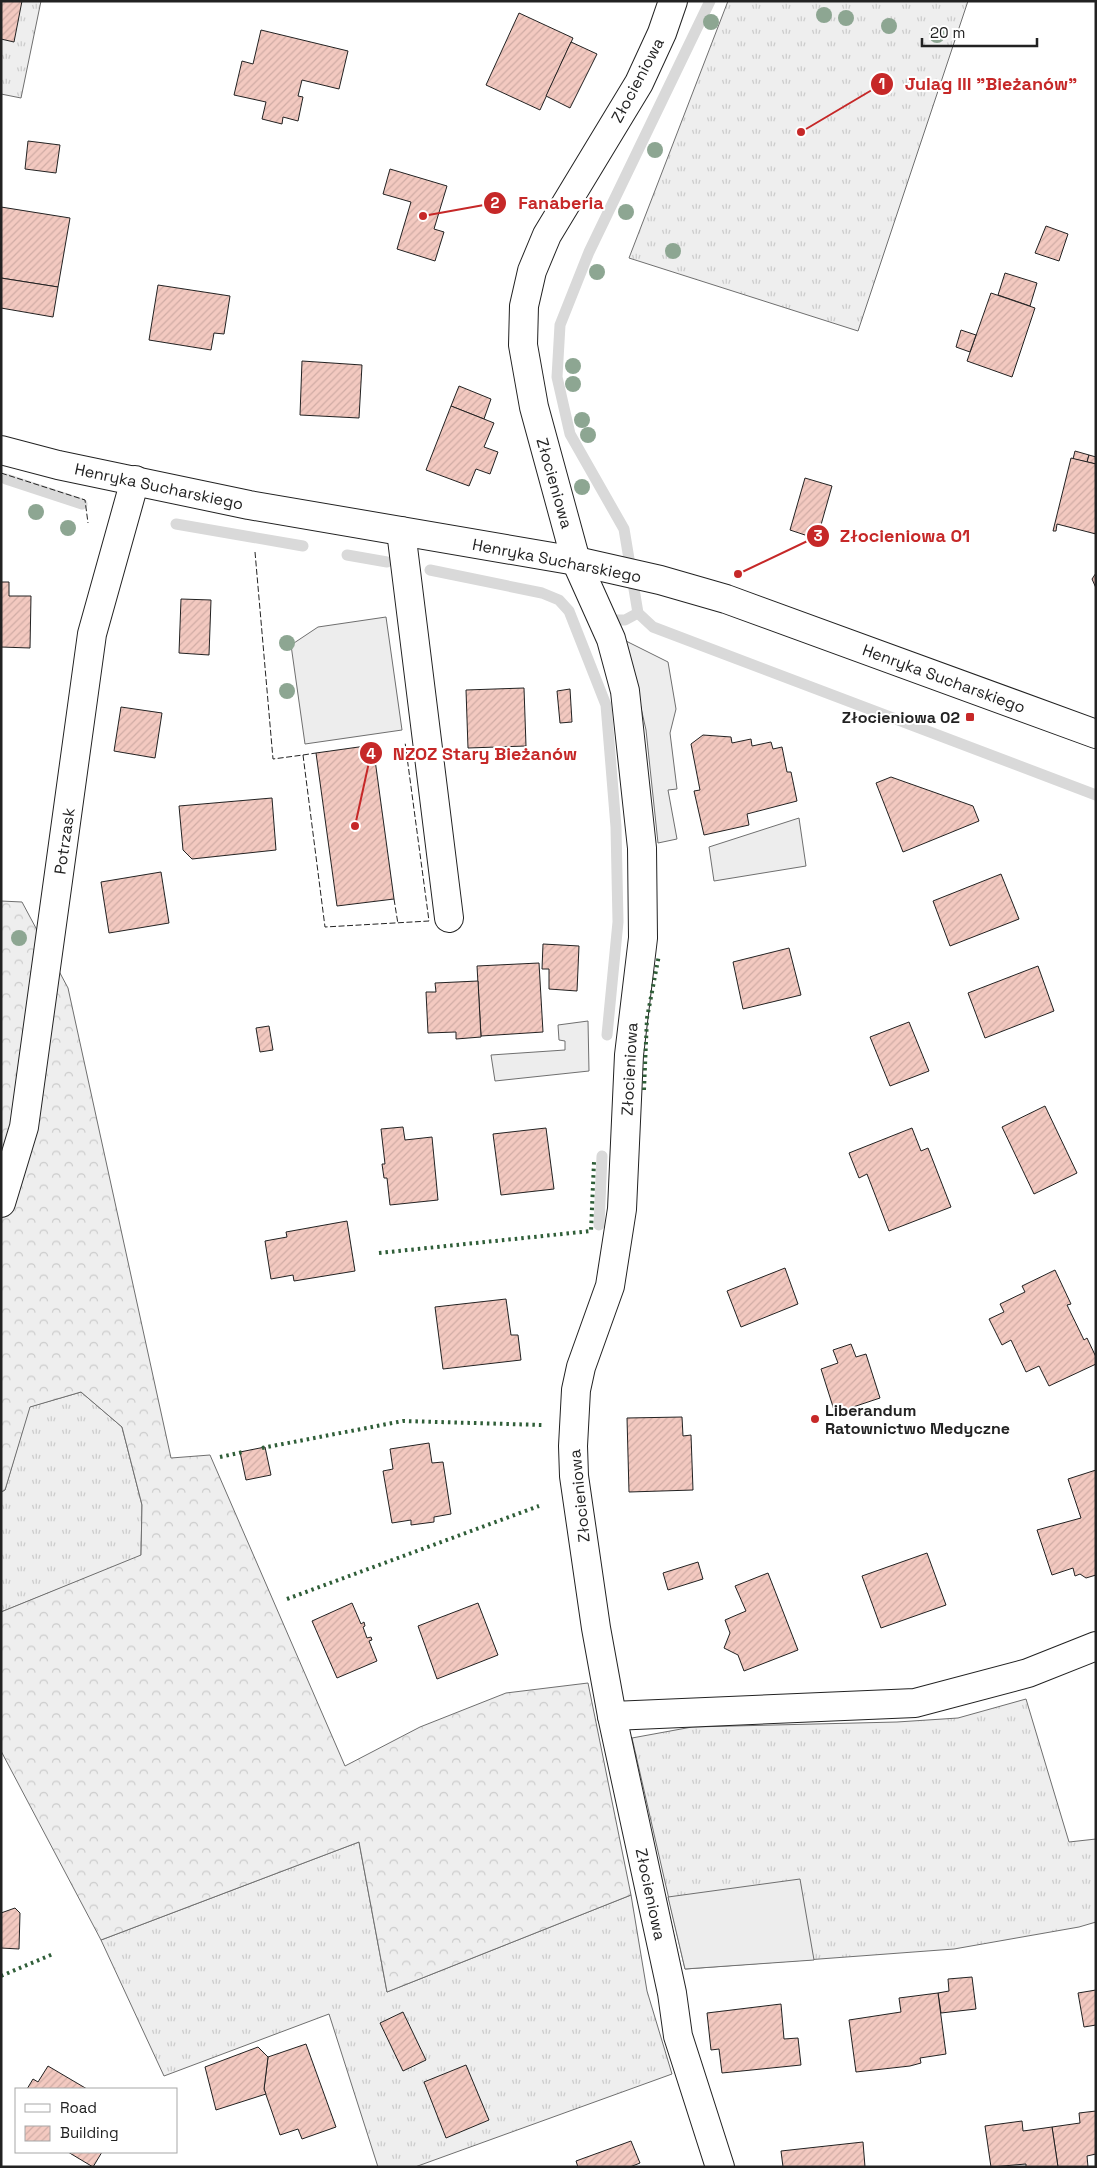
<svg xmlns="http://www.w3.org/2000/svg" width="1097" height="2168" font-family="'Space Grotesk',sans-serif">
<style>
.grass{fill:url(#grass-tufts);stroke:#6f6f6f}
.forest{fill:url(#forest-crowns);stroke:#6f6f6f}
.parking{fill:#ededed;stroke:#6f6f6f}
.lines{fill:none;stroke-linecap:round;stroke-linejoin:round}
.stream{stroke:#d9d9d9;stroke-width:11}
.building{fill:url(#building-hatch);stroke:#222}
.minor-casing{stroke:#222;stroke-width:30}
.minor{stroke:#fff;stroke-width:28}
.hedge{stroke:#2f5e38;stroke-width:4;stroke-dasharray:2.5 4;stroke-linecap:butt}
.fence{stroke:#222;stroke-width:1;stroke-dasharray:6 2.5;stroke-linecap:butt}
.tree{fill:#8da692}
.poi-dot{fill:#c62828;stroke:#fff;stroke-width:2}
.labels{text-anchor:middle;stroke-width:4;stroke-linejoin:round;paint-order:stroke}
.street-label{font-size:16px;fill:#222;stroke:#fff}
.poi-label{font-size:16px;font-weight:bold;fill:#222;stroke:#fff;text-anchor:end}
.leader{fill:none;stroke:#c62828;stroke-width:2}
.callout-dot{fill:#c62828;stroke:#fff;stroke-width:2}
.mark-label{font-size:15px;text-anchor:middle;font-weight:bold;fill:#fff}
.callout-label{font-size:18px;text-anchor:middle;font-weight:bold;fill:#c62828;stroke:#fff;stroke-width:4;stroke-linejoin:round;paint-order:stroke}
</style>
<defs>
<pattern id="grass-tufts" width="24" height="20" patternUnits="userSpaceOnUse" patternTransform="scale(1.25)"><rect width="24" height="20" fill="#eee"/><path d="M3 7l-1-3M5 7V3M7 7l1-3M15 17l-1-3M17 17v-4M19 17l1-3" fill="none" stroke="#ccc"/></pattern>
<pattern id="forest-crowns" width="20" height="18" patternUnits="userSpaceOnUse" patternTransform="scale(1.25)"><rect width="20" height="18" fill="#eee"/><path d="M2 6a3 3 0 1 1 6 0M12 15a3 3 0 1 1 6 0" fill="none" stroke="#ccc"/></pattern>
<pattern id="building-hatch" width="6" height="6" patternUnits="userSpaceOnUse" patternTransform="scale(1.25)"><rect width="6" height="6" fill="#f3c9c0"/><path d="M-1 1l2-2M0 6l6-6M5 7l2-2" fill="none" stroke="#d0aca5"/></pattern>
</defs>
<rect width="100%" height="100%" fill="#fff"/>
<!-- grass -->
<g class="grass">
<path d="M1 1H41L21 98 1 94Z"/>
<path d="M728 1H968L858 331 629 258Z"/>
<path d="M81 1392 122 1427 142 1505 141 1556 1 1612V1492L5 1490 29 1407Z"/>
<path d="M1026 1699 1069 1842 1096 1839V1922L1079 1927 954 1949 685 1969 632 1738 692 1727 897 1722 958 1718Z"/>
<path d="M359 1842 387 1992 631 1895 647 1991 672 2074 415 2167H378L329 2014 164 2076 101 1940Z"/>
</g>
<!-- forest -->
<path class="forest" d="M1 901 22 902 68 988 171 1458 210 1455 345 1766 420 1727 506 1693 588 1683 631 1895 387 1992 359 1842 101 1940 1 1751V1612L141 1555 142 1505 122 1427 81 1392 30 1407 5 1490 1 1492Z"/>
<!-- parking -->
<g class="parking">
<path d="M386 617 402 730 305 744 291 645 318 627Z"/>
<path d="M626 641 668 662 676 709 670 733 677 789 668 790 677 839 658 843 646 730Z"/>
<path d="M799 818 806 866 714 881 709 847Z"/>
<path d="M588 1021 589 1071 495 1081 491 1055 565 1050V1041L559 1040 558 1025Z"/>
<path d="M800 1879 814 1960 685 1969 668 1897Z"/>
</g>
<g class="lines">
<!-- stream -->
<g class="stream">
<path d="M710 1 589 252 560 325 557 377 570 434 624 529 638 613 653 627 1096 795"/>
<path d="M6 479 82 504"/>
<path d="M176 524 303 546"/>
<path d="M347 555 387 562"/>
<path d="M430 570 542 593 559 600 569 611 606 705 616 827 618 922 607 1035"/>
<path d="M614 620H625L638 613"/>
<path d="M599 1225 602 1156"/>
</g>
</g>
<!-- building -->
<g class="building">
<path d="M1 1H22L14 42 1 39Z"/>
<path d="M519 13 573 38 540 110 486 85Z"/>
<path d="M261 30 348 51 339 89 302 80 298 96 303 97 298 121 283 117 282 124 262 119 266 102 234 95 242 61 253 64Z"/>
<path d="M571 42 597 54 570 108 546 96Z"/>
<path d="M28 141 60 145 56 173 25 169Z"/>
<path d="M390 169 447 186 434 229 444 232 435 261 397 249 411 202 383 194Z"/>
<path d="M1 207 70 218 58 287 1 278Z"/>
<path d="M1046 226 1068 234 1059 261 1035 253Z"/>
<path d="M1005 273 1037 283 1030 306 998 295Z"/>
<path d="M1 278 58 287 53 317 1 308Z"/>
<path d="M158 285 230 296 224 334 214 333 211 350 149 340Z"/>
<path d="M991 293 1035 308 1012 377 967 361Z"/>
<path d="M961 330 976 335 970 352 956 347Z"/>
<path d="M302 361 362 365 359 418 300 415Z"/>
<path d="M459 386 491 399 484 419 451 406Z"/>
<path d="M451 406 494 423 484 447 498 452 490 474 476 469 469 486 426 470Z"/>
<path d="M1075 451 1089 455 1087 462 1073 459Z"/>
<path d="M1089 455 1096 457V464L1087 462Z"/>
<path d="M1071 458 1096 464V534L1057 524 1056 531H1053Z"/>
<path d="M805 478 832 486 817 539 790 530Z"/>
<path d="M1096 573V588L1092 579Z"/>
<path d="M1 582H9V596H31L30 648 1 647Z"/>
<path d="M181 599 211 600 209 655 179 653Z"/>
<path d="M524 688 526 746 468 748 466 690Z"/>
<path d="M570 689 572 722 560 723 557 691Z"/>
<path d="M121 707 162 713 155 758 114 751Z"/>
<path d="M703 735 731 737 732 743 751 739 752 746 771 742 773 749 782 747 787 772H791L797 801 747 814 749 825 704 835 694 791 700 790 691 744Z"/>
<path d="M373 745 394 899 337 906 316 753Z"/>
<path d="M891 777 973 806 979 821 903 852 876 783Z"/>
<path d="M272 798 276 850 192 859 183 850 179 806Z"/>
<path d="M161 872 169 923 109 933 101 882Z"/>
<path d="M1001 874 1019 919 950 946 933 901Z"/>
<path d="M543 944 579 946 577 991 549 989V969H542Z"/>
<path d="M789 948 801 995 743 1009 733 962Z"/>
<path d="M539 963 543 1032 481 1036 477 966Z"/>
<path d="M1038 966 1054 1011 985 1038 968 993Z"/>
<path d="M478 981 481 1037 456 1039V1032L428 1033 426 992H436L435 983Z"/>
<path d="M909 1022 929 1071 890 1086 870 1037Z"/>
<path d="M269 1026 273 1050 260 1052 256 1028Z"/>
<path d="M1045 1106 1077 1173 1034 1194 1002 1127Z"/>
<path d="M403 1127 405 1140 432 1137 438 1200 390 1205 387 1178H384L382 1164H385L381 1129Z"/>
<path d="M546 1128 554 1189 501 1195 493 1134Z"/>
<path d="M912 1128 921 1151 928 1148 951 1207 889 1231 867 1174 859 1178 849 1153Z"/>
<path d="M347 1221 355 1271 294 1281 293 1275 271 1279 265 1241 287 1237 286 1232Z"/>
<path d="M785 1268 798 1304 741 1327 727 1291Z"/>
<path d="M1055 1270 1071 1304 1067 1305 1084 1340 1087 1338 1096 1357V1364L1049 1386 1039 1366 1026 1372 1011 1340 1002 1345 989 1319 1004 1312 1000 1304 1025 1292 1022 1286Z"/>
<path d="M506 1299 511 1335H518L521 1360 443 1369 435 1307Z"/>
<path d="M851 1344 856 1357 866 1354 880 1398 835 1413 821 1369 838 1363 833 1350Z"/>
<path d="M682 1417 683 1436 691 1435 693 1490 629 1492 627 1418Z"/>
<path d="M429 1443 432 1463 443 1462 451 1514 434 1517V1522L411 1525V1520L392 1523 383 1471 393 1469 390 1449Z"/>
<path d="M265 1447 271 1475 246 1480 240 1452Z"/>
<path d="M1096 1470V1575L1086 1578 1080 1574 1075 1576 1073 1568 1052 1575 1037 1530 1081 1518 1068 1479Z"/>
<path d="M927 1553 946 1605 881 1628 862 1576Z"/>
<path d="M698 1562 703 1579 668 1590 663 1573Z"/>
<path d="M768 1573 798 1650 744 1671 738 1655 724 1648 730 1633 725 1620 746 1611 735 1586Z"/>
<path d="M352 1603 361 1624 364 1622 365 1626 363 1627 367 1638 371 1637 372 1640 369 1641 377 1661 337 1678 312 1621Z"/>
<path d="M478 1603 498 1655 437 1679 418 1626Z"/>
<path d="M15 1908 20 1913 19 1949 1 1948V1913Z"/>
<path d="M972 1977 976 2009 941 2013 938 1993 949 1991 948 1979Z"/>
<path d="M1096 1990V2025L1084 2027 1078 1993Z"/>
<path d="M938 1993 946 2054 920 2058 921 2063 910 2066 856 2072 849 2020 901 2012 899 1998Z"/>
<path d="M781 2004 784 2039 798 2038 801 2065 722 2073 719 2049 711 2050 707 2013Z"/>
<path d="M403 2012 426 2060 403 2071 380 2023Z"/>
<path d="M306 2044 336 2127 302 2139 298 2129 280 2135 264 2089 268 2057Z"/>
<path d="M258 2047 268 2057 264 2089 266 2094 216 2110 205 2067Z"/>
<path d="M466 2065 489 2120 446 2138 424 2082Z"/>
<path d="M48 2066 87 2089H27L33 2079 38 2082Z"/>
<path d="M1096 2111V2154L1087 2156 1088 2167H1058L1052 2127 1080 2123 1079 2113Z"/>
<path d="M1022 2121 1023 2131 1052 2127 1058 2167H1026V2164L991 2167 985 2126Z"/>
<path d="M631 2141 640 2163 630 2167H578L576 2161Z"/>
<path d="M863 2142 865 2167H783L781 2151Z"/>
<path d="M68 2152H102L93 2167Z"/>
</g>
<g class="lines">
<defs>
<g id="minor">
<path d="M673 1 662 33 639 83 547 235 532 271 524 306 523 345 534 407 576 561 611 639 625 691 642 848 643 938 629 1055 622 1209 610 1286 581 1367 576 1390 573 1446 574 1476 596 1628 612 1716 672 1993 678 2036 720 2167"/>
<path d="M1 450 58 465 249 505 576 561 660 580 726 599 1096 734"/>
<path d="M401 531 449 918"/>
<path d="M1 1203 24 1127 92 634 135 480"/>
<path d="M612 1716 915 1703 1028 1673 1096 1646"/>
</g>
</defs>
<!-- minor casing -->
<use href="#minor" class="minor-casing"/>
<!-- minor -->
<use href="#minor" class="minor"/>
<!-- hedge -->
<g class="hedge">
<path d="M644 1090 647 1018 659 955"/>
<path d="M379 1253 591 1231 594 1162"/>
<path d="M262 1448 403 1421 542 1425"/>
<path d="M220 1457 243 1452"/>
<path d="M287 1599 539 1506"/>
<path d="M1 1976 53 1954"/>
</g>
<!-- fence -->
<g class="fence">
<path d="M1 473 85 500 88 523"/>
<path d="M255 552 273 759 303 755 325 927 429 921 405 742"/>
<path d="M303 755 316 753"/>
<path d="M394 899 398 924"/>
</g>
</g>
<!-- trees -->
<g class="tree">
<circle cx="824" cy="15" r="8"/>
<circle cx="846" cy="18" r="8"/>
<circle cx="711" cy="22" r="8"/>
<circle cx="889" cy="26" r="8"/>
<circle cx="937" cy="35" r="8"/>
<circle cx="655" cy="150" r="8"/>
<circle cx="626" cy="212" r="8"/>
<circle cx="673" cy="251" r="8"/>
<circle cx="597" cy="272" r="8"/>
<circle cx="573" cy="366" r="8"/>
<circle cx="573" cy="384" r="8"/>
<circle cx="582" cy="420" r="8"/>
<circle cx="588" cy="435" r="8"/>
<circle cx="582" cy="487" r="8"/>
<circle cx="36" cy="512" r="8"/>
<circle cx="68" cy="528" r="8"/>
<circle cx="287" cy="643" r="8"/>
<circle cx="287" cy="691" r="8"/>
<circle cx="19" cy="938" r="8"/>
</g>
<!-- markers -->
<g class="poi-dot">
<rect x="965" y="712" width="10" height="10" rx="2.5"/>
<circle cx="815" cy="1419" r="5"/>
</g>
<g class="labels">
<!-- street labels -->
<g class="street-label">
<text transform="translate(637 80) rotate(-62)" y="6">Złocieniowa</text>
<text transform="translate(555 483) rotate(74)" y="6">Złocieniowa</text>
<text transform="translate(159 486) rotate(12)" y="6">Henryka Sucharskiego</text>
<text transform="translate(557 560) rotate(11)" y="6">Henryka Sucharskiego</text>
<text transform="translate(944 678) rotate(20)" y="6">Henryka Sucharskiego</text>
<text transform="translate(64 841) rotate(-82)" y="6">Potrzask</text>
<text transform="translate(629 1069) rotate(-87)" y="6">Złocieniowa</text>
<text transform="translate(579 1496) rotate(-96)" y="6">Złocieniowa</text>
<text transform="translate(651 1894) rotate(78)" y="6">Złocieniowa</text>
</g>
<!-- poi labels -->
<g class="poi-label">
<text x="960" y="723">Złocieniowa 02</text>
<text x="825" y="1416" text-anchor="start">Liberandum<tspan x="825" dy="18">Ratownictwo Medyczne</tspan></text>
</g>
</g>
<!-- callouts -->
<path class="leader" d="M801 132L882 84M423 216L495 203M738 574L818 536M355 826L371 753"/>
<g class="callout-dot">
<circle cx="801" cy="132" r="5"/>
<circle cx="423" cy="216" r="5"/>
<circle cx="738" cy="574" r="5"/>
<circle cx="355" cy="826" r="5"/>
<circle cx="882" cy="84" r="12"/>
<circle cx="495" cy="203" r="12"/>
<circle cx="818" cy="536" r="12"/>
<circle cx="371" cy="753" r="12"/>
</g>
<g class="mark-label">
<text x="882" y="89">1</text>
<text x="495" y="208">2</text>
<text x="818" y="541">3</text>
<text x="371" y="759">4</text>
</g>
<g class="callout-label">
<text x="991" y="90">Julag III "Bieżanów"</text>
<text x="561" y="209">Fanaberia</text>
<text x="905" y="542">Złocieniowa 01</text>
<text x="485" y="760">NZOZ Stary Bieżanów</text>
</g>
<!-- border -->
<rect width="1097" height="2168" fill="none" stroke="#222222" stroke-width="5"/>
<!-- legend -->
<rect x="15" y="2088" width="162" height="65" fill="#ffffff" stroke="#a7a7a7"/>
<rect x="25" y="2104" width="25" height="8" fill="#ffffff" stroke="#a7a7a7"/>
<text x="60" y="2113" font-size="15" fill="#222222">Road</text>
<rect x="25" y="2126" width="25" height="15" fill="url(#building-hatch)" stroke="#a7a7a7"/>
<text x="60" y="2138" font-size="15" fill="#222222">Building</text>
<!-- scale -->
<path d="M922 38v8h115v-8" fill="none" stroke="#222222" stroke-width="2.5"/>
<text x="930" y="38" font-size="15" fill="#222222" stroke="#ffffff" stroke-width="4" paint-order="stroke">20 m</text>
</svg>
